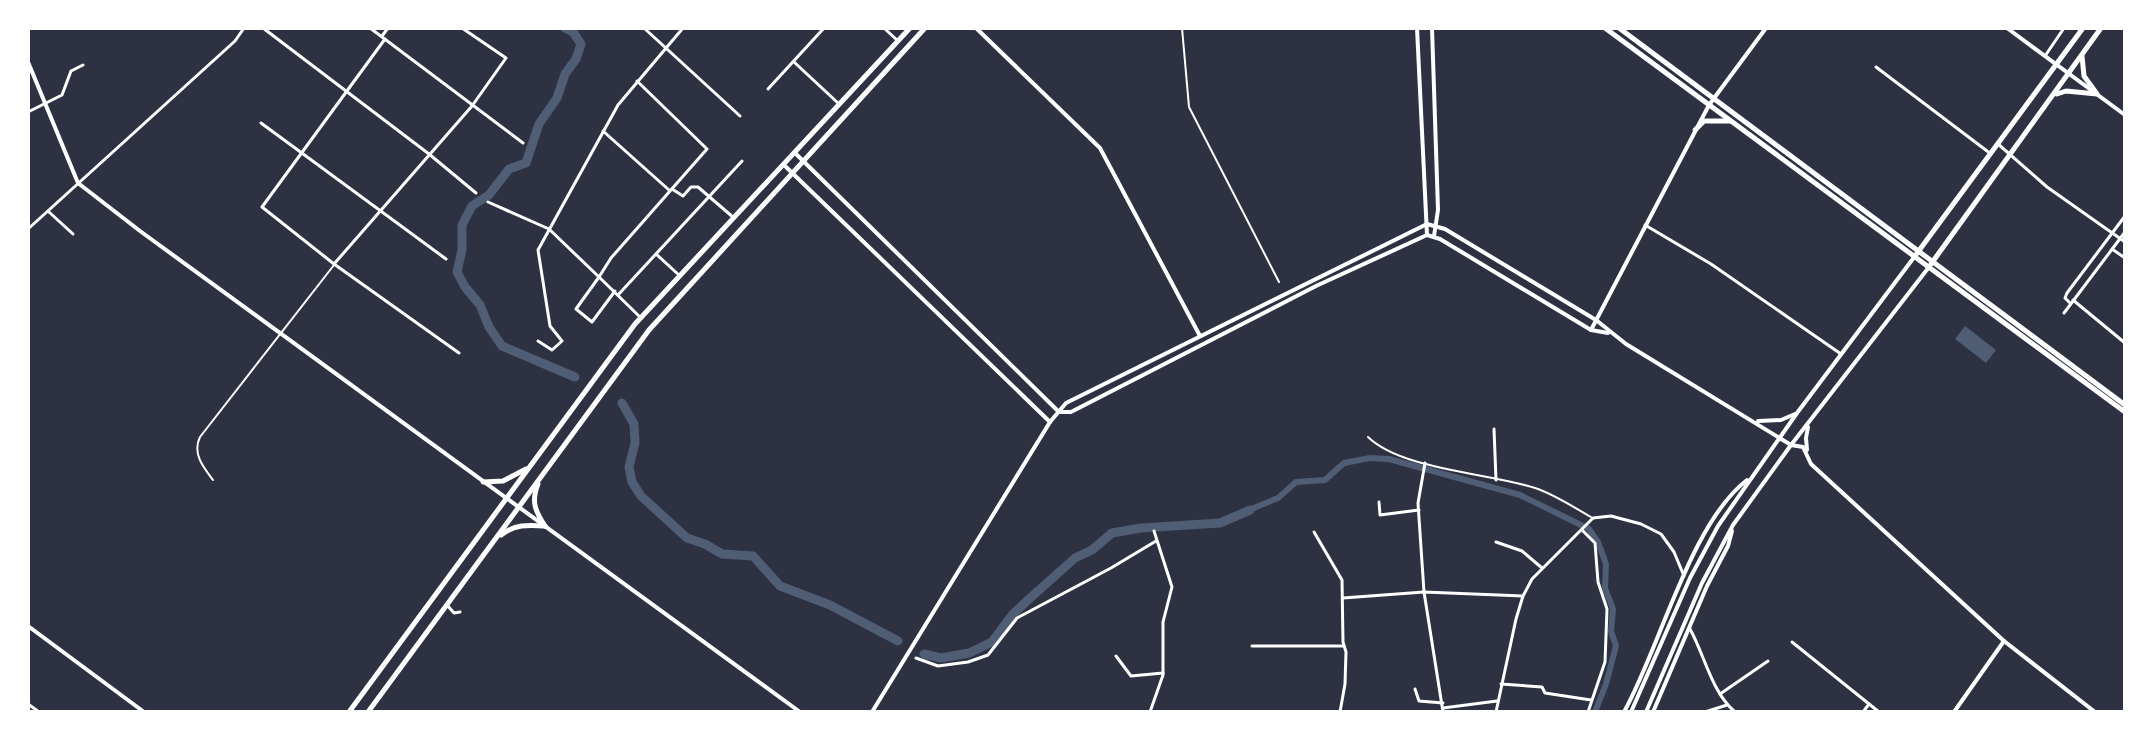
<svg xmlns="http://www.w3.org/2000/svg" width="2153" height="740" font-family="'Alegreya Sans',sans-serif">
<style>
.water{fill:#4f5d75}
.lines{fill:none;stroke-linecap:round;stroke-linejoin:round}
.canal{stroke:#4f5d75;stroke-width:6}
.river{stroke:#4f5d75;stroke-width:9}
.service{stroke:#fff;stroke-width:2}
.pedestrian{stroke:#fff;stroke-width:2}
.minor{stroke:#fff;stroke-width:3}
.tertiary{stroke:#fff;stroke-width:4}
.secondary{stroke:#fff;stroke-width:4}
.primary{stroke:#fff;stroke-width:5}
</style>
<rect width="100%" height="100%" fill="#2d3142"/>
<!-- water -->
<path class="water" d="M1965 326 1996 350 1986 363 1955 339Z"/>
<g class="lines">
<!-- canal -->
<path class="canal" d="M1249 510 1278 498 1296 482 1325 480 1344 463 1370 458 1389 459 1520 495 1589 529 1598 542 1606 564 1605 588 1613 609 1611 631 1616 646 1606 684 1595 712"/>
<!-- river -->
<g class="river">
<path d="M565 28 573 32 581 44 576 59 565 74 557 98 539 124 526 163 509 169 489 195 472 206 462 225V250L457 272 465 287 480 305 489 327 502 346 575 377"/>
<path d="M622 403 634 424 635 443 629 467 632 482 641 496 687 538 705 544 722 554 753 556 780 586 830 605 898 641"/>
<path d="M924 654 941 658 969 653 992 642 1013 614 1028 600 1075 558 1092 550 1112 533 1141 528 1220 523 1250 510"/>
</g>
<!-- service -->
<g class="service">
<path d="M1368 437C1402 470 1490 473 1535 488 1554 494 1573 507 1591 517"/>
<path d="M213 480C203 467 192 453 200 437L334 265"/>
</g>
<!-- pedestrian -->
<path class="pedestrian" d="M1182 28 1189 107 1279 282"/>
<!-- minor -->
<g class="minor">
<path d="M263 28 429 154 476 193"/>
<path d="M370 28 523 143"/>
<path d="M644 28 740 116"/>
<path d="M884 28 898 41"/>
<path d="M382 36 388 28"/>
<path d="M385 39 262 207 334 264 459 353"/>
<path d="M2045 56 2064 28"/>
<path d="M794 62 838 103"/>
<path d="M1876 67 1991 154"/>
<path d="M768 89 824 28"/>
<path d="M28 112 62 95 71 71 83 65"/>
<path d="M261 123 446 259"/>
<path d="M603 131 669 190"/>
<path d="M1998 144 2047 187 2125 242"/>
<path d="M672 189 683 196 691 187H698L734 218"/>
<path d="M488 202 549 229 599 277 611 258 707 149 637 81"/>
<path d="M49 212 73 234"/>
<path d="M1645 225 1711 264 1841 354"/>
<path d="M28 229 235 41 244 28"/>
<path d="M2112 249 2125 258"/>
<path d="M656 254 680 276"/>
<path d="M334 264 472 106 506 58 462 28"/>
<path d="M615 291 592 322 576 309 599 277 640 317"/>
<path d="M618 295 742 161"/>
<path d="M2073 300 2125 343"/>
<path d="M2070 303 2065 298 2067 293 2125 216"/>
<path d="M2064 313 2125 232"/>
<path d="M538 341 552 350 562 341 550 326 538 250 618 105 683 28"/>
<path d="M1494 429 1496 480"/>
<path d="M1425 463 1418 503 1424 592 1443 712"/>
<path d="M1379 502 1380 515 1419 510"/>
<path d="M1582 530 1595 543 1598 582 1607 609 1605 662 1588 712"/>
<path d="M1314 532 1342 580 1343 642 1346 652 1345 684 1340 712"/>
<path d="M1496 542 1522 551 1542 568"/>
<path d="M1343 598 1424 592 1523 596"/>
<path d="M447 605 454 613 460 612"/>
<path d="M1690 629C1705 656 1711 691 1735 712"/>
<path d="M1792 642 1879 712"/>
<path d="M1252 646H1344"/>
<path d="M1116 656 1131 676 1163 673"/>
<path d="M916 658 938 666 968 662 988 655 1017 618 1111 568 1156 541"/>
<path d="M1501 684 1542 687 1545 693 1591 700"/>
<path d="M1415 689 1419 701 1443 703"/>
<path d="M1720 694 1768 661"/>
<path d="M28 704 39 712"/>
<path d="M1443 708 1497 701"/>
<path d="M1150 712 1163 675V622L1172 587 1154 531"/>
<path d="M1496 712 1516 619 1523 596 1532 579 1593 518 1611 516 1641 524 1661 534 1674 552 1684 576"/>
<path d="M1705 712 1727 705"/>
<path d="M1863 712 1869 704"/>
</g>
<!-- tertiary -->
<g class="tertiary">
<path d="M1417 28 1427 235"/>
<path d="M1432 28 1438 210 1434 236"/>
<path d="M2007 28 2125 115"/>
<path d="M28 62 78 183 140 231 800 712"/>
<path d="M795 153 1059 412"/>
<path d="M784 165 1050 422"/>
<path d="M1591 330 1709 105"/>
<path d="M1954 712 2004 641"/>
</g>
<!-- secondary -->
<g class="secondary">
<path d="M976 28 1100 148 1200 336"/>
<path d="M1709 105 1766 28"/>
<path d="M1061 412H1071L1316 286 1427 235 1440 239 1591 330 1608 333"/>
<path d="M1758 421 1781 420 1795 414"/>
<path d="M1807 450 1806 438 1808 427"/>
<path d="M28 626 144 712"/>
<path d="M872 712 1050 422 1066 403 1427 224 1445 229 1596 320 1626 344 1791 445 1803 447 1811 464 2004 641 2095 712"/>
<path d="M1624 712C1660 648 1690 524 1747 480"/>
<path d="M1631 712 1690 578 1718 526 1797 413 1915 256"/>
<path d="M1646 712 1702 583 1733 525 1791 445 1929 267"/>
<path d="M1653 712 1707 586 1728 546 1732 531"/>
</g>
<!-- primary -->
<g class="primary">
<path d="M1605 28 2125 412"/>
<path d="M1619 28 2125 405"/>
<path d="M2057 94 2066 91 2097 94 2084 76 2082 56"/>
<path d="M1695 130 1704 121H1730"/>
<path d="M1915 256 2083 28"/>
<path d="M1931 264 2101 28"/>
<path d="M483 482 503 481 526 469"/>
<path d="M538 484C531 501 535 511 545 526"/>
<path d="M501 535C515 524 528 525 545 526"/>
<path d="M349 712 635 324 910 28"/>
<path d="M368 712 649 330 925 28"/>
</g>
</g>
<!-- border -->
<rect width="2153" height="740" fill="none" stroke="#ffffff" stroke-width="60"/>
</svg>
